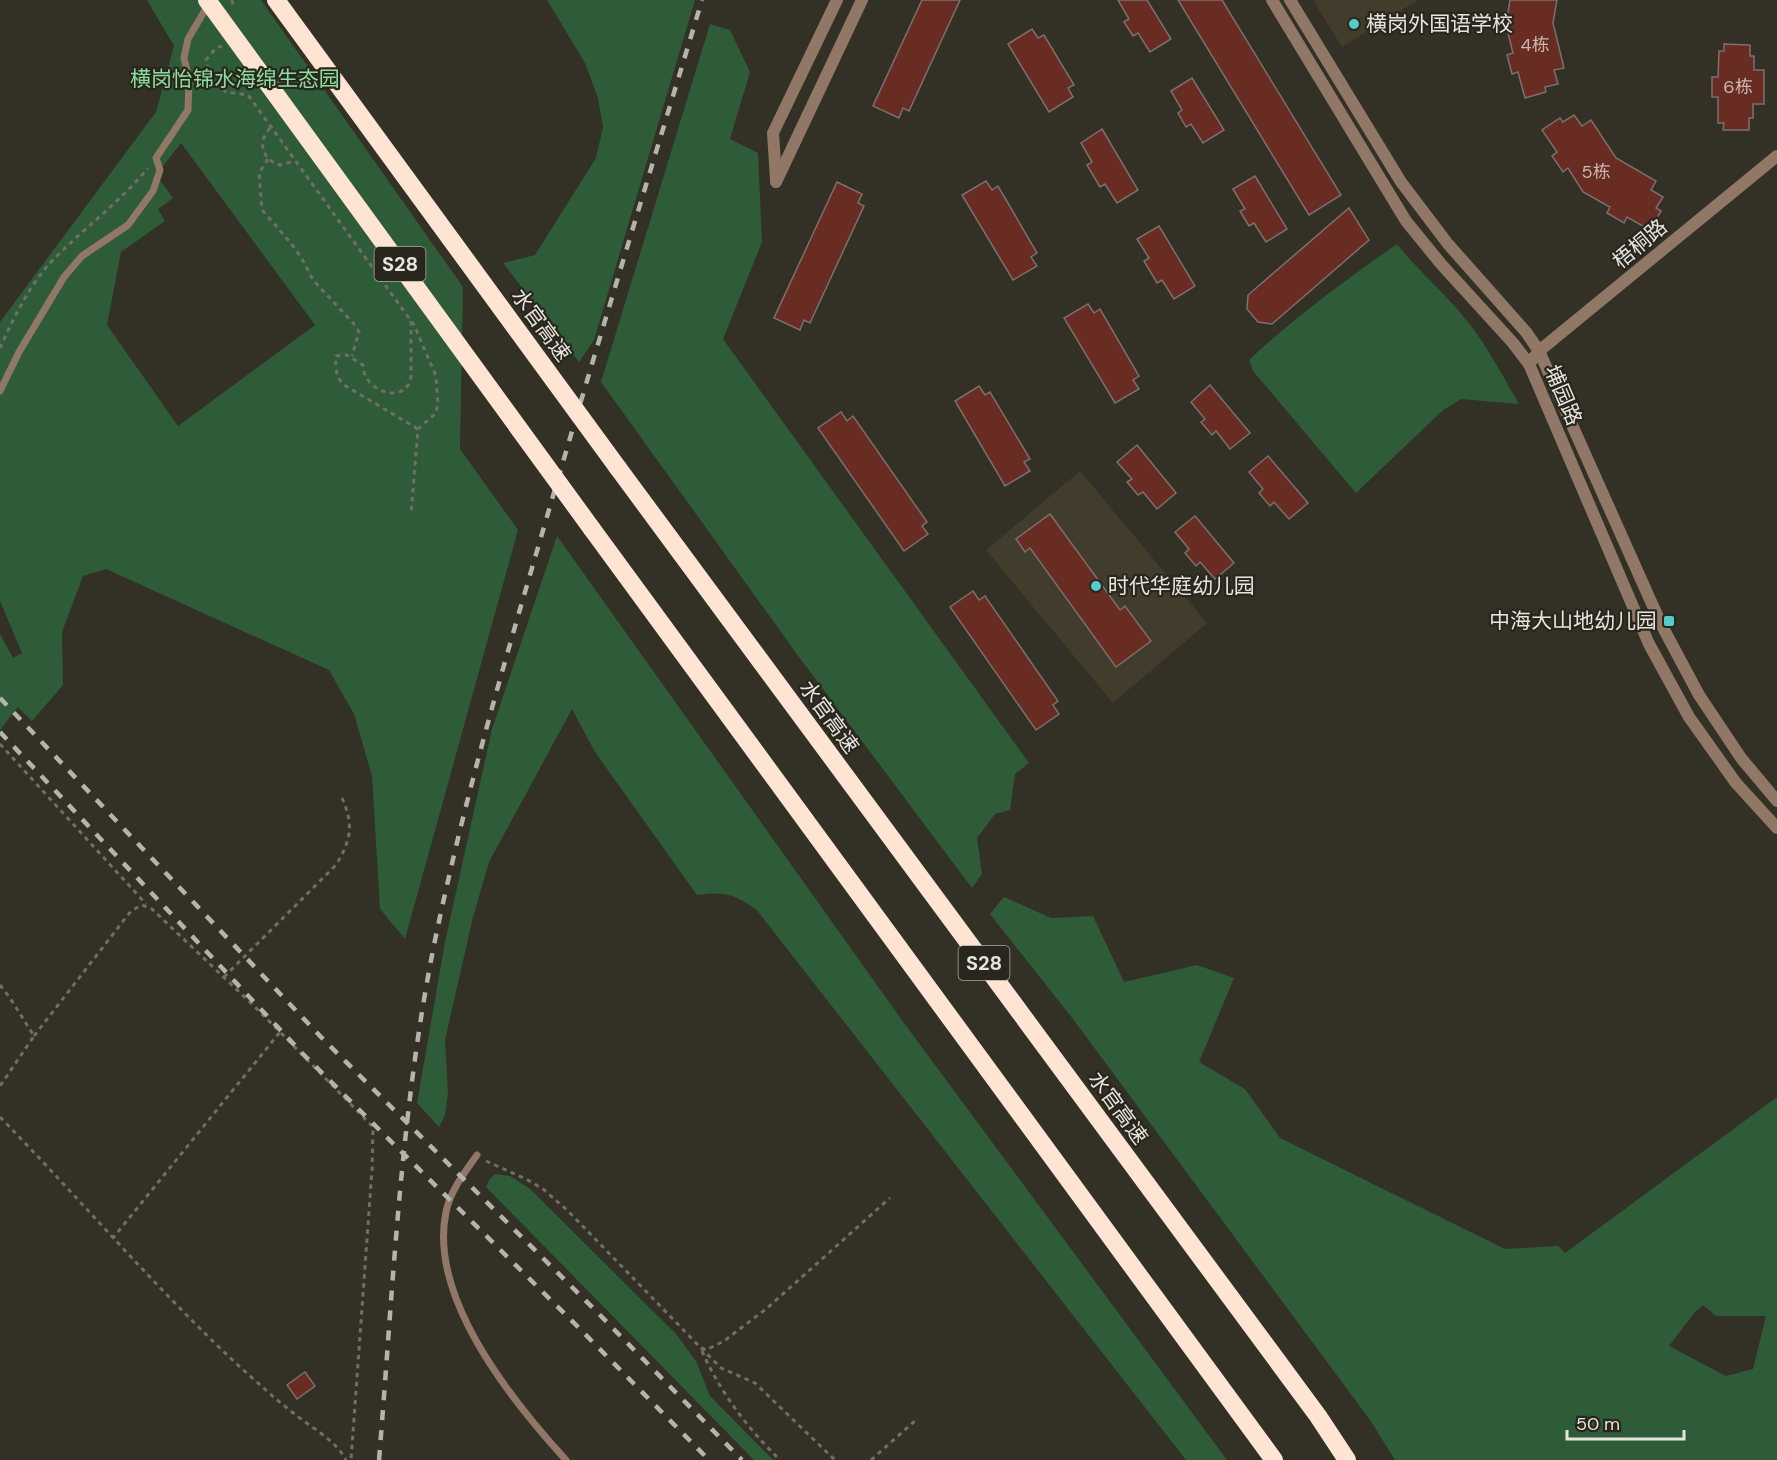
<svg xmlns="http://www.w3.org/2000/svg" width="1777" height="1460" font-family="'DM Sans','Noto Sans SC',sans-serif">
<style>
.built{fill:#423c2d}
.green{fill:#2e5c39;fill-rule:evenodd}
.building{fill:#692c22;stroke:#7c6f6d;stroke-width:1.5}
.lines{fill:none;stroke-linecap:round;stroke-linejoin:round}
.path{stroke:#716e65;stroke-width:3;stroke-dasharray:4.5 4.5;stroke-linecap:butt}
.service{stroke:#917866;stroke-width:7}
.minor{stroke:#917866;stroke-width:12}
.tertiary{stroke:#917866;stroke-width:12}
.motorway{stroke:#fee5d3;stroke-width:18}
.rail{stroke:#b6b3ac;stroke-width:4.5;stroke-dasharray:10 10;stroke-linecap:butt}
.motorway-bridge{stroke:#fee5d3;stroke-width:18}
.poi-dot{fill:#52cdcc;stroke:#29261d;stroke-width:2}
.labels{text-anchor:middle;stroke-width:4.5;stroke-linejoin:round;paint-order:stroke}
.number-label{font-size:18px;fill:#c8b6af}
.shield{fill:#29261d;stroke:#aeaba4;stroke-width:1.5}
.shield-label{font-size:20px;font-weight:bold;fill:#e7e4de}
.poi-label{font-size:21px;fill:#e7e4de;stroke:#29261d;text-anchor:start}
.park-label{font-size:21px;fill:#8dde9d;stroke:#29261d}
.street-label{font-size:21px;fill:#e7e4de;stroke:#29261d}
</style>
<rect width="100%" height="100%" fill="#333026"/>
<!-- built -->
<g class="built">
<path d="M1313 0H1418L1342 47Z"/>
<path d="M1080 471 1207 623 1113 703 986 550Z"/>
</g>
<!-- green -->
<g class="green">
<path d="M147 0H261L463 287 460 449 518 530 405 939 380 909 372 776 354 714 329 670 106 569 83 576 62 632 63 685 32 721 18 707 0 730V634L13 658 22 653 0 601V322L156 112 174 46ZM181 143 315 325 178 426 107 325 121 252 165 221 158 209 173 198 156 175Z"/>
<path d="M547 0H695L594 340 579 362 503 263 535 255 596 158 603 127 598 98 585 63Z"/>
<path d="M710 24 730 30 750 72 730 139 758 153 762 242 723 339 1029 763 1015 774 1010 810 995 814 977 838 982 874 972 888 799 657 601 382Z"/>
<path d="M1397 244C1416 268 1438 287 1458 310 1483 338 1500 371 1519 404L1461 399 1442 411 1356 493 1253 371 1249 360C1295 317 1346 280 1397 244Z"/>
<path d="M557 536 904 1023 1227 1460H1186L756 909C733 894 725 891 697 895L595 752 572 709 489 862 473 917 445 1040 448 1093 445 1115 439 1127 417 1103 445 942 492 729Z"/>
<path d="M1004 897 1051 918 1093 916 1124 982 1197 965 1234 978 1199 1062 1245 1089 1280 1138 1505 1249 1558 1246 1565 1253 1777 1097V1460H1395L1370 1420 1073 1019 990 914ZM1703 1305 1716 1316H1766L1753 1369 1726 1376 1669 1346 1695 1312Z"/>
<path d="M495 1174 510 1176 529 1188 676 1334 696 1361 710 1396 773 1460H754L486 1187 489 1180Z"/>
</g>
<!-- building -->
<g class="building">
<path d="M922 0H960L909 111 903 108 899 118 873 106Z"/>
<path d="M1118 0H1147L1171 39 1150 52 1138 33 1133 36 1124 22 1129 19Z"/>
<path d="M1178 0H1222L1341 195 1309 215Z"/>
<path d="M1510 0H1557L1553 23 1564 68 1554 70 1558 84 1545 87 1546 92 1525 98 1518 72 1512 74 1507 55 1513 53 1506 25Z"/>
<path d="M1032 29 1038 38 1044 35 1074 85 1068 88 1073 97 1049 112 1008 44Z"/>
<path d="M1724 44 1750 45V56H1754V70H1764V104H1753V118H1749V130H1723L1724 123H1718V97H1712V77H1718L1719 51H1724Z"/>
<path d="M1192 78 1224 130 1203 143 1191 124 1186 127 1178 113 1182 110 1171 91Z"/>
<path d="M1574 115 1582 126 1591 120 1616 158 1656 181 1651 190 1663 197 1656 208 1661 211 1650 230 1627 217 1624 223 1607 213 1610 207 1583 192 1568 168 1563 172 1552 156 1557 152 1542 130 1560 118 1563 122Z"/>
<path d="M1102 129 1138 190 1117 203 1105 184 1100 187 1087 165 1092 162 1081 143Z"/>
<path d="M1255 176 1287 229 1266 242 1254 223 1249 226 1240 211 1245 209 1233 189Z"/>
<path d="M986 181 992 190 998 186 1037 253 1031 257 1037 266 1013 280 962 195Z"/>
<path d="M837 182 862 194 858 203 864 206 810 323 804 320 800 330 774 318Z"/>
<path d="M1349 208 1369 240 1272 324 1258 322 1247 309 1248 295Z"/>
<path d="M1159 226 1195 286 1174 299 1162 280 1157 283 1144 261 1149 258 1137 239Z"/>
<path d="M1088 304 1094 313 1100 309 1139 376 1133 380 1139 389 1115 403 1064 318Z"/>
<path d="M1210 385 1250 433 1230 449 1216 431 1212 435 1201 422 1205 419 1191 402Z"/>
<path d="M979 386 985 395 990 392 1030 459 1024 462 1030 471 1005 486 955 401Z"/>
<path d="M841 412 847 421 853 416 927 522 922 526 928 534 904 551 818 428Z"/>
<path d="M1137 445 1176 493 1157 509 1143 492 1138 495 1127 482 1132 479 1117 462Z"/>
<path d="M1268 456 1308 503 1289 519 1274 502 1270 506 1259 493 1263 489 1249 472Z"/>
<path d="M1050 514 1120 610 1125 606 1151 641 1116 667 1030 548 1025 552 1016 539Z"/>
<path d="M1195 516 1234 563 1215 579 1200 562 1196 566 1185 553 1189 549 1175 532Z"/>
<path d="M973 591 979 600 985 596 1058 701 1053 705 1059 714 1036 730 950 607Z"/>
<path d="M305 1372 315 1386 297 1399 287 1385Z"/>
</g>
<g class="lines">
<!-- path -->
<g class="path">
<path d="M232 0 233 7"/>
<path d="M210 78 206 60 216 48 222 46"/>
<path d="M200 79 210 78 226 92 248 95 414 325 436 376 438 405 435 414 418 429 411 514"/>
<path d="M270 128C257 142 262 160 280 165L295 161"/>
<path d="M268 159 259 173 262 210 290 242 301 257 313 280 353 323 359 332 352 356"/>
<path d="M411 321V376C408 401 378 395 367 379 364 375 364 370 363 365L347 355 336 356C335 367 336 378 344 385L418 429"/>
<path d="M0 348C13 319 30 284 52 261 83 229 119 203 148 168"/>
<path d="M0 744 146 904"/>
<path d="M224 977 336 865C351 840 354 825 342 798"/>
<path d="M0 985 10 998 34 1036 0 1086"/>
<path d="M281 1033 373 1127 372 1170 351 1460"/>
<path d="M34 1036 131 911 142 905 152 909 254 1006 280 1032 113 1238"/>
<path d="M0 1117C81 1200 155 1288 240 1367 257 1382 274 1398 292 1412 310 1427 335 1439 346 1460"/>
<path d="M486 1161 526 1179 543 1189 568 1211 700 1347 706 1350 724 1341 766 1309 890 1198"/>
<path d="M701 1348 721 1368 755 1383 835 1460"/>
<path d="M702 1351C720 1392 748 1429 780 1460"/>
<path d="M871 1460 918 1418"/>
</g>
<!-- service -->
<g class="service">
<path d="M0 391 19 352 64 277 82 256 128 225 153 191 160 170 156 158 188 110 189 79 184 58 188 39 208 5"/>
<path d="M477 1155C465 1172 450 1191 446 1212 428 1298 512 1401 566 1460"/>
</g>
<!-- minor -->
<g class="minor">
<path d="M776 179 773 133 837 0"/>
<path d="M776 182 862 0"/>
<path d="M1529 364 1539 351 1777 156"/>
</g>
<!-- tertiary -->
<g class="tertiary">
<path d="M1272 0 1406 221 1441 264 1513 343 1529 364 1649 644 1689 717 1736 783 1777 828"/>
<path d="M1290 0 1401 182 1448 244 1526 332 1539 351 1661 624 1699 695 1741 758 1777 801"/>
</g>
<!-- motorway -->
<g class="motorway">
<path d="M618 468 1318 1416 1347 1460"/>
<path d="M592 529 1274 1460"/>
</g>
<!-- rail -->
<g class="rail">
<path d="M0 698 321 1037 594 1309 742 1460"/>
<path d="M0 732 303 1054 577 1326 709 1460"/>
<path d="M379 1460C393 1290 400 1118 433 950 462 807 503 667 544 527 595 351 649 176 702 0"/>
</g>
<!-- motorway-bridge -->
<g class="motorway-bridge">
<path d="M207 0 592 529"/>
<path d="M276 0 618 468"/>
</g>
</g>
<!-- markers -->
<g class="poi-dot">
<circle cx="1354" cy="24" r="6"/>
<circle cx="1096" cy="586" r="6"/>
<rect x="1663" y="615" width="12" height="12" rx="3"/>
</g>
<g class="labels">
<!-- number labels -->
<g class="number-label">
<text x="1535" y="51">4栋</text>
<text x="1738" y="93">6栋</text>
<text x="1596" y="178">5栋</text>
</g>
<!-- shield labels -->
<g class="shield">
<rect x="374.5" y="247" width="51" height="34" rx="4.5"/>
<rect x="958.5" y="946" width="51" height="34" rx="4.5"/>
</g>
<g class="shield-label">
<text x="400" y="271">S28</text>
<text x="984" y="970">S28</text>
</g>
<!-- poi labels -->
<g class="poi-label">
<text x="1366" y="31">横岗外国语学校</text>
<text x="1108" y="593">时代华庭幼儿园</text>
<text x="1657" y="628" text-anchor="end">中海大山地幼儿园</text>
</g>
<!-- park labels -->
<g class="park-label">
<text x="235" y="86">横岗怡锦水海绵生态园</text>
</g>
<!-- street labels -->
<g class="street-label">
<text transform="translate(1640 244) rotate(-40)" y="7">梧桐路</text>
<text transform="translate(541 325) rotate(54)" y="7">水官高速</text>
<text transform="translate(1563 395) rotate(67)" y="7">埔园路</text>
<text transform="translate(829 717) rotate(54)" y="7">水官高速</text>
<text transform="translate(1118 1108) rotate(54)" y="7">水官高速</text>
</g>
</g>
<!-- scale -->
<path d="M1567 1430v9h117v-9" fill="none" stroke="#e7e4de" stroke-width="3"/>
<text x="1576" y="1430" font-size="18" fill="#e7e4de" stroke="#29261d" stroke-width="4.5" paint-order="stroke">50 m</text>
</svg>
